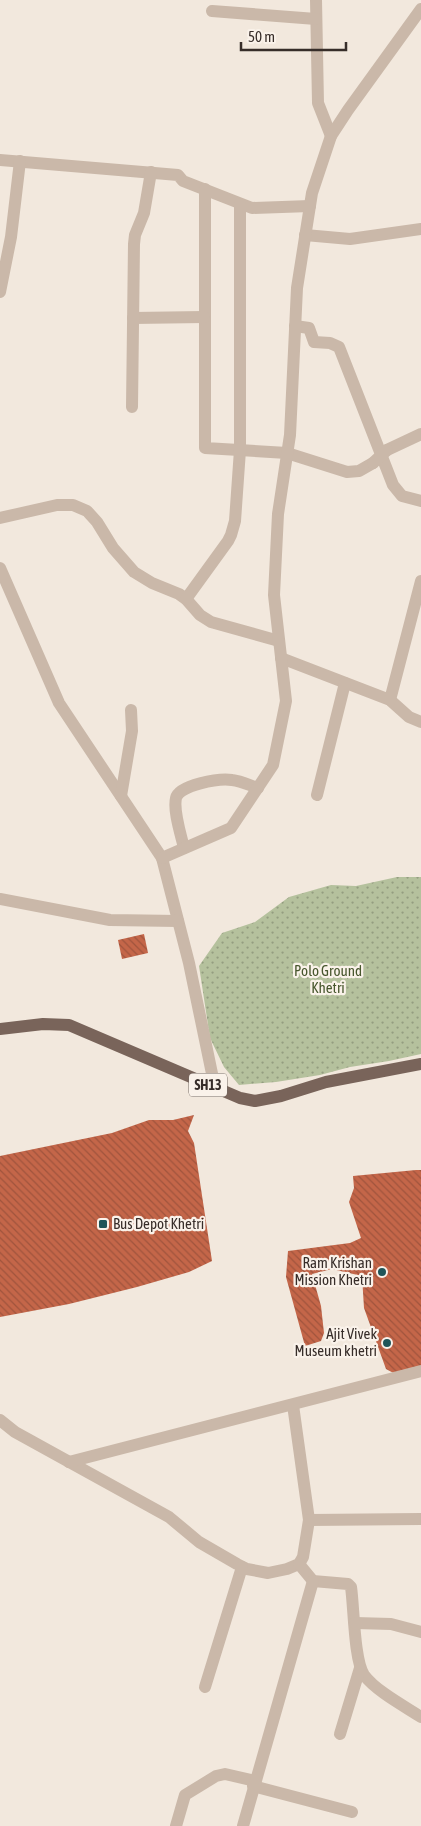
<svg xmlns="http://www.w3.org/2000/svg" width="421" height="1826" font-family="'Asap Condensed',sans-serif">
<style>
.park{fill:url(#park-dots)}
.building{fill:url(#building-back-hatch)}
.lines{fill:none;stroke-linecap:round;stroke-linejoin:round}
.minor{stroke:#cab8a9;stroke-width:12}
.major{stroke:#79645a;stroke-width:12}
.minor-bridge{stroke:#cab8a9;stroke-width:12}
.poi-dot{fill:#1f5559;stroke:#faf2ea;stroke-width:2}
.labels{text-anchor:middle;stroke-width:4.5;stroke-linejoin:round;paint-order:stroke}
.shield{fill:#faf2ea;stroke:#726863;stroke-width:1}
.shield-label{font-size:14px;font-weight:bold;fill:#372d29}
.park-label{font-size:15px;fill:#47562d;stroke:#faf2ea}
.poi-label{font-size:15px;fill:#372d29;stroke:#faf2ea;text-anchor:end}
</style>
<defs>
<pattern id="park-dots" width="8" height="8" patternUnits="userSpaceOnUse" patternTransform="scale(1.25)"><rect width="8" height="8" fill="#b5c19d"/><path d="M2 2h.1M6 6h.1" fill="none" stroke="#949d80" stroke-width="1.8" stroke-linecap="round"/></pattern>
<pattern id="building-back-hatch" width="6" height="6" patternUnits="userSpaceOnUse" patternTransform="scale(1.25)"><rect width="6" height="6" fill="#c46649"/><path d="M-1 5l2 2M0 0l6 6M5-1l2 2" fill="none" stroke="#a0543d"/></pattern>
</defs>
<rect width="100%" height="100%" fill="#f2e8dd"/>
<!-- park -->
<path class="park" d="M397 877H421V1054L389 1061 350 1067 320 1075 276 1082 239 1085 224 1067 210 1038 199 966 222 933 255 922 289 897 331 885 356 886Z"/>
<!-- building -->
<g class="building">
<path d="M144 934 148 953 122 959 118 940Z"/>
<path d="M194 1115 188 1131 194 1143 212 1261 189 1272 137 1287 69 1304 0 1317V1156L112 1133 149 1120H173Z"/>
<path d="M416 1170H421V1370L399 1376 386 1369 364 1308 362 1276 332 1269 312 1274 321 1306 324 1333 321 1341 305 1346 286 1277 288 1251 350 1243 361 1238 349 1202 354 1188 353 1176Z"/>
</g>
<g class="lines">
<!-- minor -->
<g class="minor">
<path d="M316 0 318 103 331 136"/>
<path d="M212 11 316 19"/>
<path d="M0 160 178 175 183 181 252 208 310 206"/>
<path d="M205 189V448L287 453 347 472 359 471 373 463"/>
<path d="M305 235 350 239 421 229"/>
<path d="M0 292 11 237 20 161"/>
<path d="M133 318 204 317"/>
<path d="M295 326 309 328 314 342 330 343 339 347 393 485 402 496 421 501"/>
<path d="M132 407 134 244 135 235 144 213 151 172"/>
<path d="M387 450 421 434"/>
<path d="M0 518 57 505H73L87 511 97 522 113 548 134 572 152 583 179 594 186 599 200 615 211 622 279 641"/>
<path d="M0 568 59 703 162 858 189 963 215 1088"/>
<path d="M186 599 228 541 231 535 235 521 240 450V204"/>
<path d="M281 658 390 700 409 717 421 722"/>
<path d="M390 700 421 581"/>
<path d="M317 795 345 683"/>
<path d="M121 796 132 731 131 710"/>
<path d="M184 848C181 835 173 811 176 798 179 785 219 778 232 780 241 781 249 785 258 788"/>
<path d="M162 858 231 828 273 765 286 701 274 595 278 514 290 435 297 288 312 193 331 136 348 110 421 9"/>
<path d="M0 899 110 920 178 921"/>
<path d="M0 1420 15 1432 169 1517 199 1542 237 1564 247 1569 268 1573 287 1569 299 1564 303 1557 309 1520 293 1405"/>
<path d="M69 1462 421 1371"/>
<path d="M309 1520 421 1519"/>
<path d="M299 1564 313 1581 348 1584 351 1587C354 1607 354 1660 364 1675 376 1691 404 1706 421 1717"/>
<path d="M355 1623 391 1624 421 1632"/>
<path d="M205 1687 242 1567"/>
<path d="M340 1734 360 1668"/>
<path d="M253 1786 352 1812"/>
<path d="M176 1826 185 1795 203 1784 216 1776 225 1774 255 1781"/>
<path d="M243 1826 313 1581"/>
</g>
<!-- major -->
<path class="major" d="M0 1029 43 1024 69 1025 240 1098 255 1101 281 1096 326 1082 421 1064"/>
<!-- minor-bridge -->
<path class="minor-bridge" d="M373 463 387 450"/>
</g>
<!-- markers -->
<g class="poi-dot">
<rect x="98" y="1219" width="10" height="10" rx="2.5"/>
<circle cx="382" cy="1272" r="5"/>
<circle cx="387" cy="1343" r="5"/>
</g>
<g class="labels">
<!-- shield labels -->
<rect class="shield" x="189" y="1073.5" width="38" height="23" rx="4"/>
<g class="shield-label">
<text x="208" y="1090">SH13</text>
</g>
<!-- park labels -->
<g class="park-label">
<text x="328" y="976">Polo Ground<tspan x="328" dy="17">Khetri</tspan></text>
</g>
<!-- poi labels -->
<g class="poi-label">
<text x="113" y="1229" text-anchor="start">Bus Depot Khetri</text>
<text x="372" y="1268">Ram Krishan<tspan x="372" dy="17">Mission Khetri</tspan></text>
<text x="377" y="1339">Ajit Vivek<tspan x="377" dy="17">Museum khetri</tspan></text>
</g>
</g>
<!-- scale -->
<path d="M241 42v8h105v-8" fill="none" stroke="#372d29" stroke-width="2.5"/>
<text x="248" y="42" font-size="15" fill="#372d29" stroke="#faf2ea" stroke-width="4" paint-order="stroke">50 m</text>
</svg>
